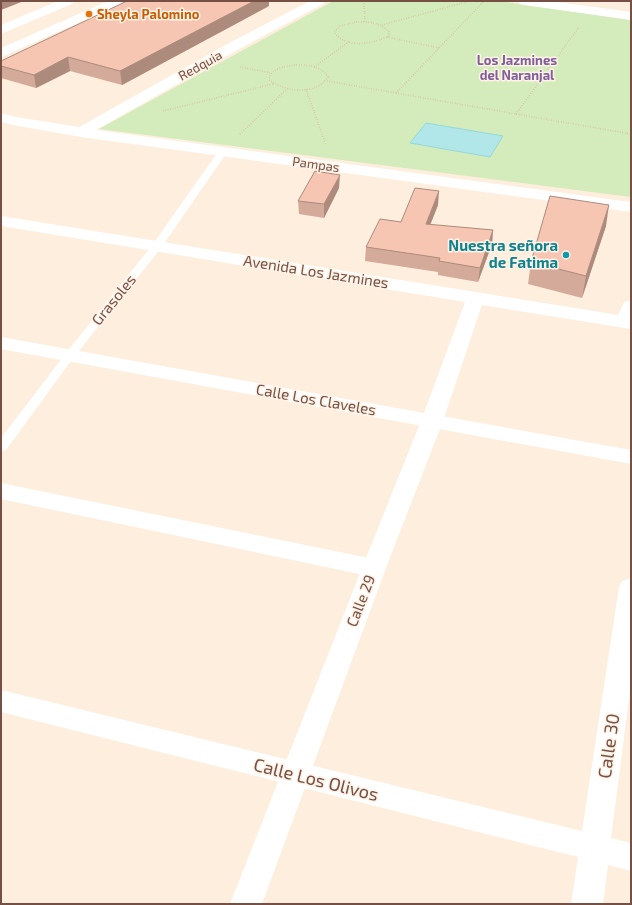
<svg xmlns="http://www.w3.org/2000/svg" width="632" height="905" font-family="'Exo 2',sans-serif">
<style>
.green{fill:#d4ecbb}
.water{fill:#b1e7e9;stroke:#96d8db}
.lines{fill:none;stroke-linecap:round;stroke-linejoin:round}
.path{stroke:#daaa97;stroke-width:1.5;stroke-dasharray:0.5 2;stroke-linecap:butt}
.service{fill:#fff;fill-rule:evenodd}
.minor{fill:#fff;fill-rule:evenodd}
.tertiary{fill:#fff;fill-rule:evenodd}
.secondary{fill:#fff;fill-rule:evenodd}
.wall{fill:#d4aa9a}
.shaded-wall{fill:#ac8b7d}
.building{fill:#f6c6b3;stroke:#ac8b7d}
.food-dot{fill:#e8710a;stroke:#fff2e6;stroke-width:1.5}
.culture-dot{fill:#0f9aa8;stroke:#fff2e6;stroke-width:1.5}
.labels{text-anchor:middle;stroke-width:3;stroke-linejoin:round;paint-order:stroke}
.far-food-label{font-size:13px;font-weight:bold;fill:#c56008;stroke:#fff2e6;text-anchor:start}
.far-neighbourhood-label{font-size:13px;font-weight:bold;fill:#805f9a;stroke:#fff2e6}
.far-street-label{font-size:13px;fill:#765044;stroke:#fff2e6}
.culture-label{font-size:15px;font-weight:bold;fill:#0d838f;stroke:#fff2e6;text-anchor:end}
.street-label{font-size:15px;fill:#765044;stroke:#fff2e6}
.near-street-label{font-size:18px;fill:#765044;stroke:#fff2e6}
</style>
<rect width="100%" height="100%" fill="#feeedd"/>
<!-- green -->
<path class="green" d="M333 1H499L631 20V197L99 129Z"/>
<!-- water -->
<path class="water" d="M426 123 503 136 490 157 410 143Z"/>
<g class="lines">
<!-- path -->
<g class="path">
<path d="M364 1 365 22"/>
<path d="M356 22C368 22 380 22 389 32V36C373 44 346 49 334 32L340 26Z"/>
<path d="M382 25 470 1"/>
<path d="M387 37 439 48"/>
<path d="M294 65C307 65 321 65 328 77 315 96 286 92 269 80 270 68 284 67 294 65Z"/>
<path d="M240 67 271 73"/>
<path d="M314 67 349 42"/>
<path d="M327 81 631 134"/>
<path d="M306 89 326 145"/>
<path d="M396 93 484 1"/>
<path d="M163 111 273 84"/>
<path d="M516 114 579 27"/>
<path d="M240 134 287 89"/>
</g>
<!-- service -->
<path class="service" d="M223 148 228 151 161 248 74 357 6 450 1 451V438L66 353 153 244 220 149Z"/>
<!-- minor -->
<g class="minor">
<path d="M310 1H325L323 4 241 48 96 130 631 202V212L81 137 13 125 1 122V113L16 117 79 127 231 42Z"/>
<path d="M518 1H550L631 12V20L524 5 520 4Z"/>
<path d="M631 300V326L625 328 618 326 615 322 624 302Z"/>
<path d="M1 337 631 450V464L1 349Z"/>
<path d="M1 483 374 559 383 562 386 568 383 574 374 577 1 499Z"/>
<path d="M631 578V684L611 838 631 843V871L608 865 603 904H571L578 857 1 712V690L582 831 619 587 622 581Z"/>
</g>
<!-- tertiary -->
<path class="tertiary" d="M1 216 631 317V329L482 305 443 421 386 568 262 904H230L362 568 421 421 465 302 1 226Z"/>
<!-- secondary -->
<g class="secondary">
<path d="M58 1H74L72 4 1 34V25Z"/>
<path d="M108 1H124L122 4 1 57V48Z"/>
</g>
</g>
<!-- wall -->
<g class="wall">
<path d="M269 6 122 85 70 71 36 88 1 78V61Z"/>
<path d="M339 188 324 218 299 214 298 201Z"/>
<path d="M438 205 430 225 493 230 492 244 478 282 438 275V272L365 261 366 247Z"/>
<path d="M606 226 582 298 528 284 531 262Z"/>
</g>
<!-- shaded-wall -->
<g class="shaded-wall">
<path d="M1 1H24L1 10Z"/>
<path d="M254 1H269V6L122 85 120 71Z"/>
<path d="M68 57 70 71 36 88 34 75Z"/>
<path d="M340 175 339 188 324 218V204Z"/>
<path d="M439 191 438 205 425 238 426 224Z"/>
<path d="M609 205 606 226 582 298 586 276Z"/>
<path d="M493 230 492 244 478 282 480 268Z"/>
</g>
<!-- building -->
<g class="building">
<path d="M127 1H254L120 71 68 57 34 75 1 66V61Z"/>
<path d="M315 171 340 175 324 204 298 201Z"/>
<path d="M415 188 439 191 426 224 493 230 480 268 439 261 440 258 366 247 380 219 401 222Z"/>
<path d="M550 196 609 205 586 276 531 262Z"/>
</g>
<!-- markers -->
<circle class="food-dot" cx="89" cy="14" r="4"/>
<circle class="culture-dot" cx="566" cy="255" r="4"/>
<g class="labels">
<!-- far-food labels -->
<g class="far-food-label">
<text x="97" y="19">Sheyla Palomino</text>
</g>
<!-- far-neighbourhood labels -->
<g class="far-neighbourhood-label">
<text x="517" y="65">Los Jazmines<tspan x="517" dy="15">del Naranjal</tspan></text>
</g>
<!-- far-street labels -->
<g class="far-street-label">
<text transform="translate(200 65) rotate(-29)" y="5">Redquia</text>
<text transform="translate(316 164) rotate(8)" y="5">Pampas</text>
</g>
<!-- culture labels -->
<g class="culture-label">
<text x="558" y="251">Nuestra señora<tspan x="558" dy="17">de Fatima</tspan></text>
</g>
<!-- street labels -->
<g class="street-label">
<text transform="translate(316 272) rotate(9)" y="5">Avenida Los Jazmines</text>
<text transform="translate(114 300) rotate(-51)" y="5">Grasoles</text>
<text transform="translate(316 400) rotate(10)" y="5">Calle Los Claveles</text>
<text transform="translate(361 601) rotate(-69)" y="5">Calle 29</text>
</g>
<!-- near-street labels -->
<g class="near-street-label">
<text transform="translate(609 746) rotate(-82)" y="6">Calle 30</text>
<text transform="translate(316 780) rotate(14)" y="6">Calle Los Olivos</text>
</g>
</g>
<!-- border -->
<rect width="632" height="905" fill="none" stroke="#765044" stroke-width="4"/>
</svg>
